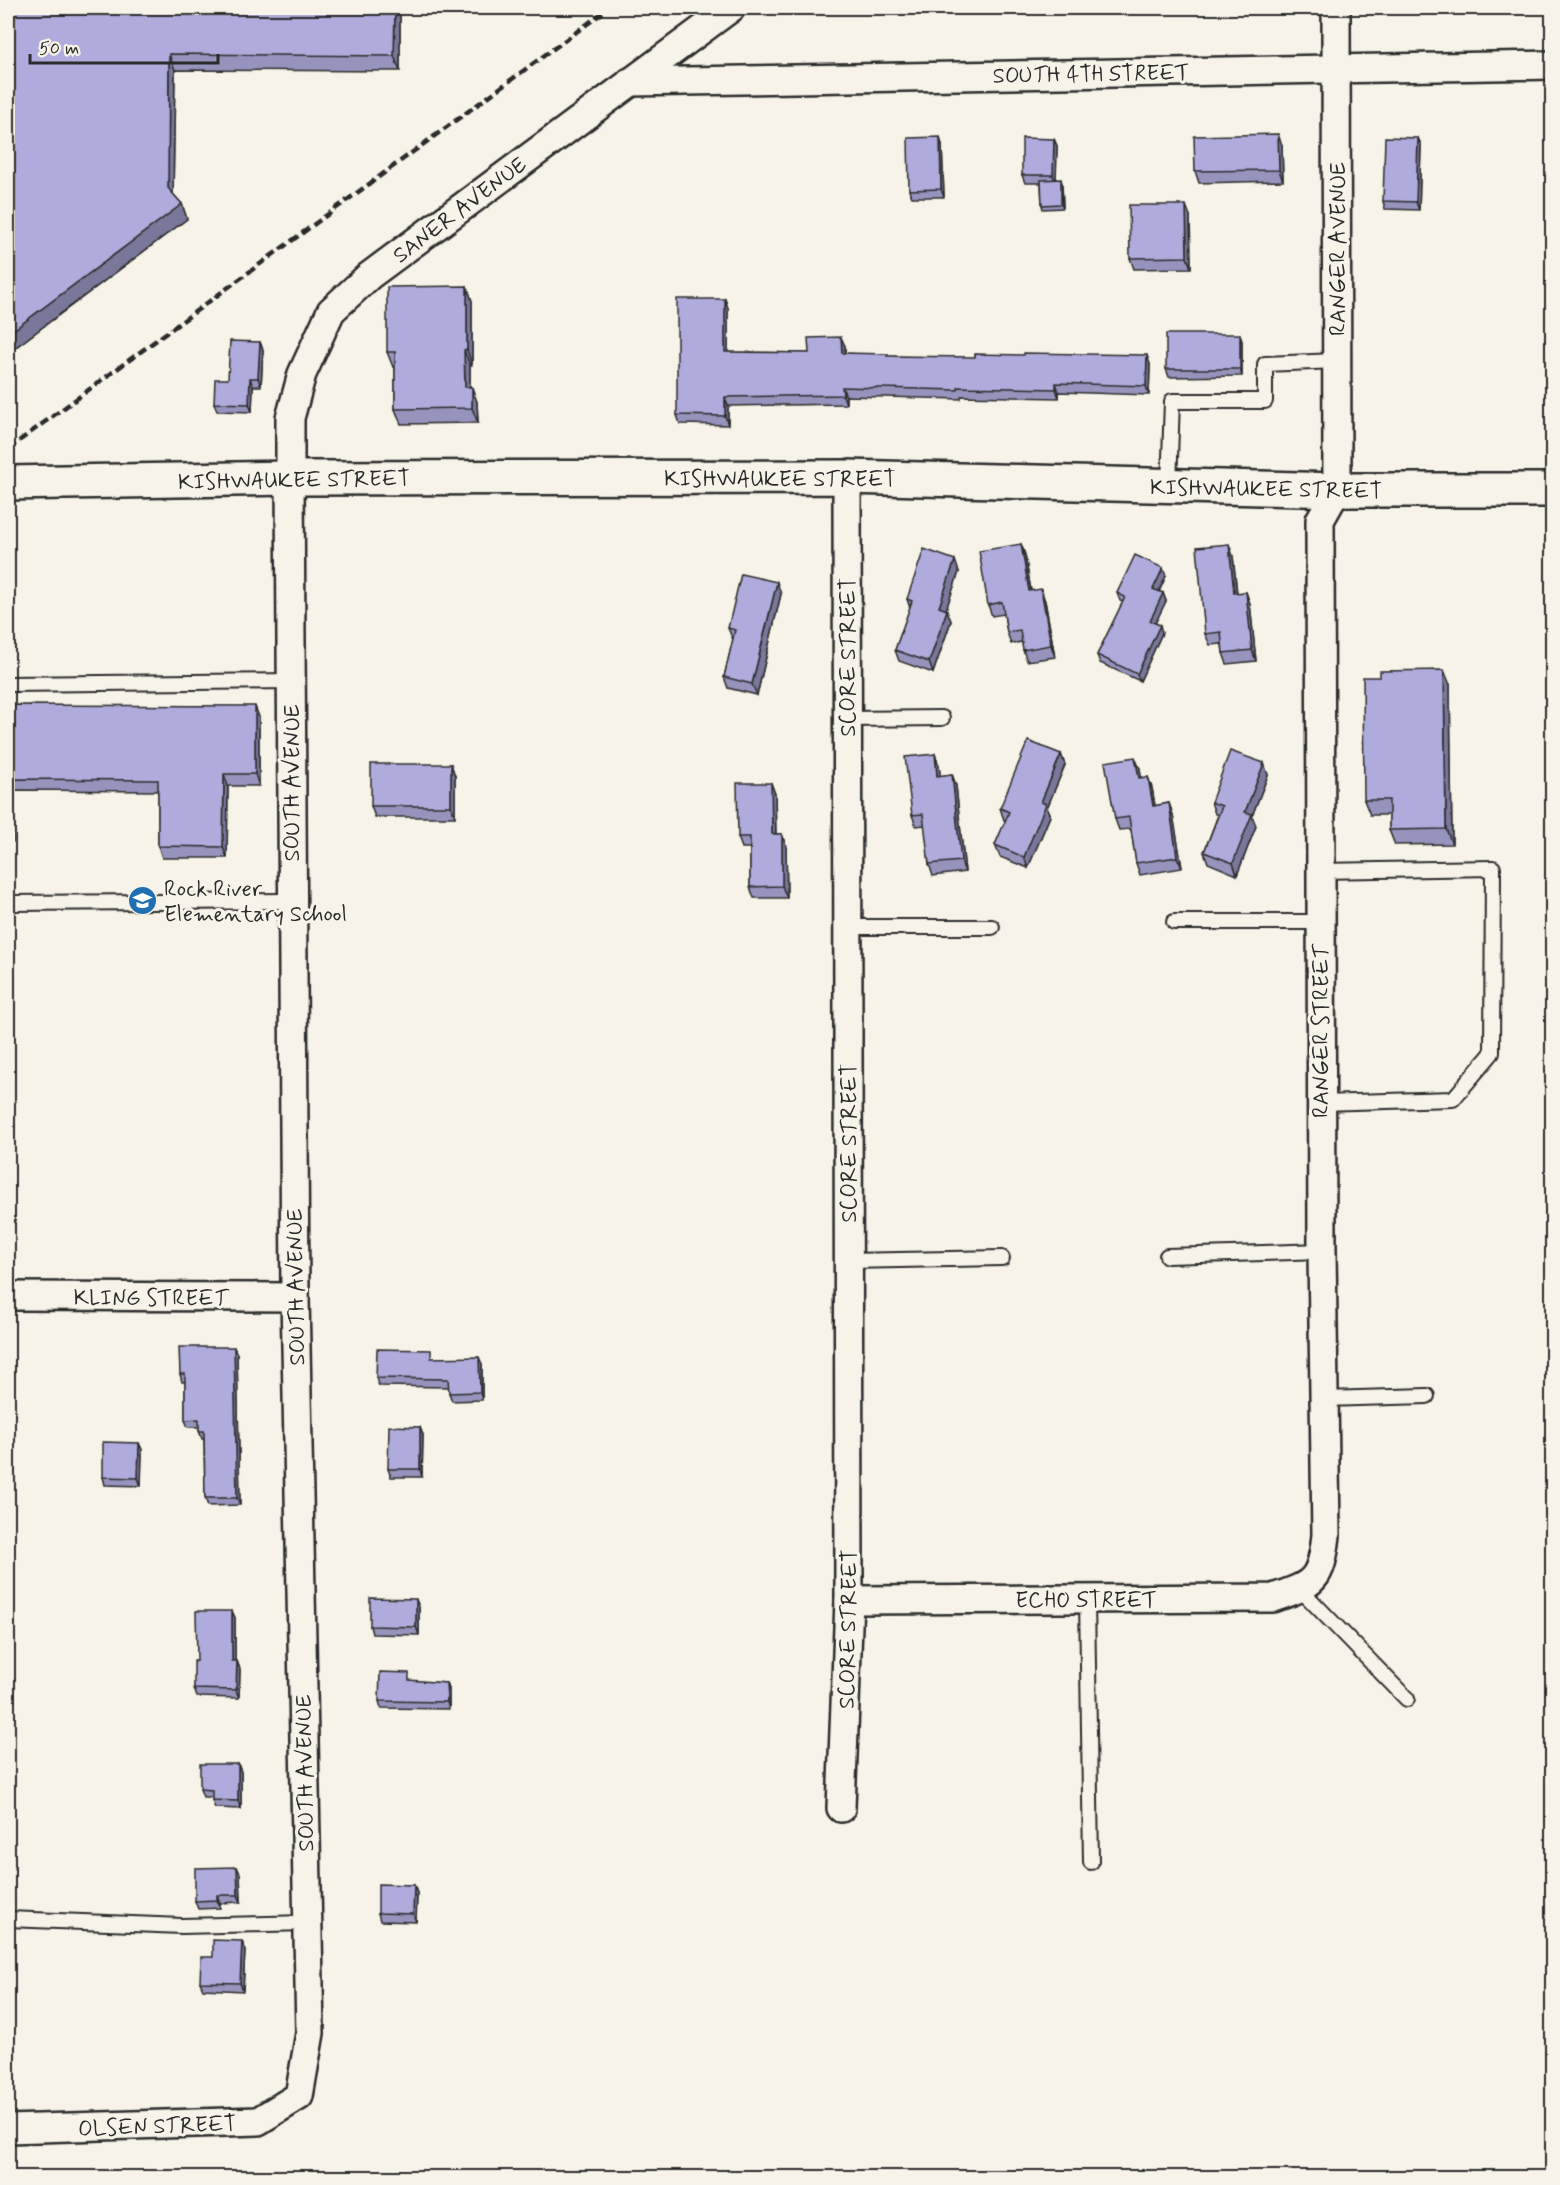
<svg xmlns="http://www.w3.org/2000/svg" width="1560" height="2185" font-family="Mynerve,sans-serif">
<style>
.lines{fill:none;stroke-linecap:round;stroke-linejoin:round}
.service-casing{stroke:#2b2b2b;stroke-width:18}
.minor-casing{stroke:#2b2b2b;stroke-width:32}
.tertiary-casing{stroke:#2b2b2b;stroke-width:38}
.service{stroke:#f7f3e8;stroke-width:14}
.minor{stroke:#f7f3e8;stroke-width:27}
.tertiary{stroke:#f7f3e8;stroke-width:33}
.rail{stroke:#2b2b2b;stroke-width:4.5;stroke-dasharray:9 4.5;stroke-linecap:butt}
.wall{fill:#9693bd;stroke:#2b2b2b;stroke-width:1.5}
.shaded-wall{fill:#7a789a;stroke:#2b2b2b;stroke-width:1.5}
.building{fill:#afabdc;stroke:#2b2b2b;stroke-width:1.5}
.labels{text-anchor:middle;stroke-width:6;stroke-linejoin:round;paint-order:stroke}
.street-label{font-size:22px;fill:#2b2b2b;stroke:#f7f3e8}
.poi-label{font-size:22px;fill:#2b2b2b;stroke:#f7f3e8;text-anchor:start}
</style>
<rect width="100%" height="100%" fill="#f7f3e8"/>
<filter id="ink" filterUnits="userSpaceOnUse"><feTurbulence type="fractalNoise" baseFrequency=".0167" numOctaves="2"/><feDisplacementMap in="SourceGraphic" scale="12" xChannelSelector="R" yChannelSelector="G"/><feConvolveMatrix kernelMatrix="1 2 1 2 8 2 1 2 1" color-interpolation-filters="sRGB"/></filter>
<g filter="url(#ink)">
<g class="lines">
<defs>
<g id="service">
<path d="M1169 486 1172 401H1265V364L1337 361"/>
<path d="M8 684 291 681"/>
<path d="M847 719 942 718"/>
<path d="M1320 871 1493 868 1492 1053 1453 1099 1321 1103"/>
<path d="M8 903 292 901"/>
<path d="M1174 922H1320"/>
<path d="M848 927H992"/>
<path d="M1167 1256 1322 1251"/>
<path d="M848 1261 1002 1258"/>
<path d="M1324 1399 1427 1396"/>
<path d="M1300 1589 1407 1699"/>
<path d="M1087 1599 1091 1862"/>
<path d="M8 1919 182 1926 307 1923"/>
</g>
<g id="minor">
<path d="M630 82 1552 65"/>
<path d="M8 1296 295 1297"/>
<path d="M849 1600 1273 1598C1315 1584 1321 1580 1326 1535L1322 1251 1320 520 1337 490 1336 8"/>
<path d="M841 1808 849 1600 847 477"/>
<path d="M8 2129 258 2121 299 2096 310 2033 295 1297 290 478V418L302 374 331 311 369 276 731 8"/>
</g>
<path id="tertiary" d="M8 483 290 478 847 477 1337 490H1552"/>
</defs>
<!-- service casing -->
<use href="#service" class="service-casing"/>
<!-- minor casing -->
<use href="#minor" class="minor-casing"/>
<!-- tertiary casing -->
<use href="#tertiary" class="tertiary-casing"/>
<!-- service -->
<use href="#service" class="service"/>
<!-- minor -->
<use href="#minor" class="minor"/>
<!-- tertiary -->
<use href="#tertiary" class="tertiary"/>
<!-- rail -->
<path class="rail" d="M8 449 609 8"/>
</g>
<!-- wall -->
<g class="wall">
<path d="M8 8H400V71L175 70 173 194 182 204 187 219 8 353Z"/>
<path d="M927 8H960V10L928 12Z"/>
<path d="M1418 138 1421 145 1419 210 1385 209 1383 201Z"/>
<path d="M1054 139 1057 146 1056 179 1062 183 1063 208 1043 209 1042 205 1041 183H1025L1022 175Z"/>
<path d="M942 145 944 197H912L909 190Z"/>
<path d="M1282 145 1283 181 1199 183 1195 171Z"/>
<path d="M1190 216 1191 268 1134 269 1130 258Z"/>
<path d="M467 286 472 301V365H470V387L477 402 478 423 401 424 395 409V367H393L387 352Z"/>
<path d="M725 299 728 308V352L809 353 845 346V353L888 356 1150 364 1149 395 1059 392V398L961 396V399L846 396V404L728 406V425L680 424 677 415Z"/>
<path d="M1242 341V376L1169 377 1166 369Z"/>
<path d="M260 342 263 350 261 386H253L252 412 217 411 214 403 228 379Z"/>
<path d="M1021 544 1025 555 1031 591 1045 601 1055 657 1027 661 1023 650 1022 642 1011 644 1007 632 1004 614 992 616 988 605Z"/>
<path d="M1233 556 1237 593 1246 592 1250 604 1256 661 1227 664 1223 653 1222 644 1210 645 1205 634Z"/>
<path d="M959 572 946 609 951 621 933 673 899 661 895 650 910 608 907 599Z"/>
<path d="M1166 576 1159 592 1163 593 1166 601 1155 623 1162 633 1140 681 1100 663 1097 655 1123 602 1120 601 1117 593Z"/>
<path d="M781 594 757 695 728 688 724 677 733 640 728 628Z"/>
<path d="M1450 685 1452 844 1395 845 1389 830V815H1370L1364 800Z"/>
<path d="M8 705 259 717V786H228L227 858H162L158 846V791L14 790 13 842H8Z"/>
<path d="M935 754 939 766 940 776 952 774 956 786 965 872 933 876 929 864 925 825 916 826 912 815Z"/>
<path d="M1061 754 1065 765 1047 808 1050 816 1028 868 1000 857 995 845 1006 820H1004L1000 808Z"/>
<path d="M451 764 455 776V817H375L371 806Z"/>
<path d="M1140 769 1141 778 1148 777 1152 788 1155 806 1169 803 1173 815 1182 868 1140 875 1136 863 1131 829 1119 830 1115 819Z"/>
<path d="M1268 775 1252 816 1256 826 1237 875 1208 863 1204 852 1218 815 1215 814 1211 802Z"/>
<path d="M771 783 775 794 776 834H782L786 846 787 898H754L750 887V848H742L738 837Z"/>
<path d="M237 1354 240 1505 208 1506 205 1498 204 1439H202L199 1431V1427H188L185 1420V1382H182L180 1374Z"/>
<path d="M434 1358 482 1364V1400L452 1401 449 1393V1387L379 1386 376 1378Z"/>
<path d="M423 1435 422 1477H391L388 1469Z"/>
<path d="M139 1443 142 1450 141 1486 105 1485 103 1477Z"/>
<path d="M419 1607V1635L372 1634 370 1626Z"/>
<path d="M232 1611 235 1618V1661H237L240 1669 239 1698 197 1697 194 1689 197 1661Z"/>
<path d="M411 1681 446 1683 449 1689V1709L381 1708 379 1701Z"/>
<path d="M238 1764 241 1772V1809L215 1808 212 1800V1797H203L200 1789Z"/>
<path d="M237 1867 240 1874 241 1902 220 1903V1908L198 1909 195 1901Z"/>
<path d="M414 1885 417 1893 416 1922 380 1921 378 1913Z"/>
<path d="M245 1949 243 1991 203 1989 200 1982 213 1957Z"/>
</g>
<!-- shaded-wall -->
<g class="shaded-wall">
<path d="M395 8H400V71L394 56Z"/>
<path d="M169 54 175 70 173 203 168 188Z"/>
<path d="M1278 134 1282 145 1283 181 1279 170Z"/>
<path d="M940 137 942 145 944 197 941 189Z"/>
<path d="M1418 138 1421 145 1419 210 1416 202Z"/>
<path d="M1054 139 1057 146 1056 183 1053 175Z"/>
<path d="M1061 179 1062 183 1063 208 1061 204Z"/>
<path d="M182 204 187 219 8 353V334Z"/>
<path d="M1186 205 1190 216 1191 268 1187 257Z"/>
<path d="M467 286 472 301V365L467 350Z"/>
<path d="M725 299 728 308V361L725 352Z"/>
<path d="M1240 334 1242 341V376L1240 369Z"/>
<path d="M841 337 845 346V362L842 353Z"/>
<path d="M260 342 263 350 261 386 258 378Z"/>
<path d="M464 350 470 365V402L465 387Z"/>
<path d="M1147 355 1150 364 1149 395 1146 386Z"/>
<path d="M250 378 253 386 252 412 249 404Z"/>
<path d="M1056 383 1059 392V398L1056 389Z"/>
<path d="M472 387 477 402 478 423 472 408Z"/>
<path d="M842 387 846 396V404L843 395Z"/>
<path d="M725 397 728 406V425L725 416Z"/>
<path d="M1021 544 1025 555 1033 603 1029 591Z"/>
<path d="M1229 544 1233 556 1238 605 1234 593Z"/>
<path d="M955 560 959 572 943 618 939 607Z"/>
<path d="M1163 568 1166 576 1156 597 1153 589Z"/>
<path d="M777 582 781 594 757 695 752 684Z"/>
<path d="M1041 589 1045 601 1055 657 1051 645Z"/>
<path d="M1246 592 1250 604 1256 661 1252 650Z"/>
<path d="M1163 593 1166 601 1153 628 1150 621Z"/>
<path d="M947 610 951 621 933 673 929 662Z"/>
<path d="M1160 625 1162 633 1140 681 1137 674Z"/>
<path d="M1444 670 1450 685 1452 844 1446 829Z"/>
<path d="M255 706 259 717V786L255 774Z"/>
<path d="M935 754 939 766 942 787 937 776Z"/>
<path d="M1061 754 1065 765 1047 808 1050 816 1028 868 1024 857 1041 802Z"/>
<path d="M1135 757 1140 769 1143 790 1139 778Z"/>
<path d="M1264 763 1268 775 1252 816 1256 826 1237 875 1233 863 1245 812Z"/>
<path d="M451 764 455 776V817L451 806Z"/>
<path d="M224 774 228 786 227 858 223 847Z"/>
<path d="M952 774 956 786 965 872 961 861Z"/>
<path d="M1148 777 1152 788 1157 817 1153 806Z"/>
<path d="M10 779 14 790 13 842 9 831Z"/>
<path d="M771 783 775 794 776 846 772 834Z"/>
<path d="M1169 803 1173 815 1182 868 1177 857Z"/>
<path d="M782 834 786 846 787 898 782 886Z"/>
<path d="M234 1347 237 1354 240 1505 237 1498Z"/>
<path d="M479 1357 482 1364V1400L480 1392Z"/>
<path d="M420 1427 423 1435 422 1477 420 1469Z"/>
<path d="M139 1443 142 1450 141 1486 138 1478Z"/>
<path d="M416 1599 419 1607V1635L416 1627Z"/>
<path d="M232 1611 235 1618V1669L232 1661Z"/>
<path d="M237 1661 240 1669 239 1698 236 1690Z"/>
<path d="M446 1683 449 1689V1709L447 1702Z"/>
<path d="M8 1752 11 1759 10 1807 8 1801Z"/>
<path d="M238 1764 241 1772V1809L238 1801Z"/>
<path d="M237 1867 240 1874 241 1902 238 1895Z"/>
<path d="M414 1885 417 1893 416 1922 413 1914Z"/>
<path d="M217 1895 220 1903V1908L217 1900Z"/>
<path d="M242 1941 245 1949 243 1991 240 1983Z"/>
</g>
<!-- building -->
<g class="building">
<path d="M8 8H395L394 56 169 54 168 188 182 204 8 334Z"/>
<path d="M1278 134 1279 170 1195 171 1194 136Z"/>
<path d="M940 137 941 189 909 190 908 138Z"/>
<path d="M1385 137 1418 138 1416 202 1383 201Z"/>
<path d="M1022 138 1054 139 1053 175H1022Z"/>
<path d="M1061 179V204L1042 205 1041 180Z"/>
<path d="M1129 205H1186L1187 257 1130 258Z"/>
<path d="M467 286V350H464L465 387H472V408L395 409V352H387V287Z"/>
<path d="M677 299H725V352L809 353 808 338 841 337 842 353 888 354 887 356 975 357V354L1024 355V353L1147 355 1146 386 1056 383V389L958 387V390L842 387 843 395 725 397V416L677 415Z"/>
<rect x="1166" y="334" width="74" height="35"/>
<path d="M230 341 260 342 258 378H250L249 404 214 403 215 379H228Z"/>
<path d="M1021 544 1029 591 1041 589 1051 645 1023 650 1020 630 1007 632 1002 602 988 605 979 551Z"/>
<path d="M1229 544 1234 593 1246 592 1252 650 1223 653 1221 632 1205 634 1197 547Z"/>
<path d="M924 549 955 560 939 607 947 610 929 662 895 650 912 601 907 599Z"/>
<path d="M1135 555 1163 568 1153 589 1163 593 1150 621 1160 625 1137 674 1097 655 1125 597 1117 593Z"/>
<path d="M741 574 777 582 752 684 724 677 735 630 728 628Z"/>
<path d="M1444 670 1446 829 1389 830V800H1364L1363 677H1380V671Z"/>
<path d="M8 705 255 706V774H224L223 847 158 846V780L10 779 9 831H8Z"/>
<path d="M1028 741 1061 754 1041 802 1046 804 1024 857 995 845 1009 812 1000 808Z"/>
<path d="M1230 751 1264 763 1245 812 1252 814 1233 863 1204 852 1222 806 1211 802Z"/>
<path d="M935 754 937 776 952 774 961 861 929 864 923 814 912 815 905 757Z"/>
<path d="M1135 757 1139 778 1148 777 1153 806 1169 803 1177 857 1136 863 1129 817 1115 819 1105 762Z"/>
<rect x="371" y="764" width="80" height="42"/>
<path d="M737 783H771L772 834H782V886L750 887V837H738Z"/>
<path d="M179 1347H234L237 1498H205L204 1431H199V1419L185 1420V1374H180Z"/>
<path d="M377 1349 431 1350V1358L479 1357 480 1392 449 1393 448 1379 376 1378Z"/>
<path d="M389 1426 420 1427V1469H388Z"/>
<path d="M103 1442 139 1443 138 1478 103 1477Z"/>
<path d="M370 1598 416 1599V1627L370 1626Z"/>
<path d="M196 1611H232V1661H237L236 1690 194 1689V1661H197Z"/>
<path d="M380 1672 409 1673V1680L446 1683 447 1702 379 1701Z"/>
<path d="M200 1764H238V1801L212 1800V1790L200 1789Z"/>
<path d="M237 1867 238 1895H217V1900L195 1901V1868Z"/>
<path d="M378 1884 414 1885 413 1914 378 1913Z"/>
<path d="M213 1940 242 1941 240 1983 200 1982 201 1957H213Z"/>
</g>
</g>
<!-- icons -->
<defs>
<symbol id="school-disc" viewBox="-11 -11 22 22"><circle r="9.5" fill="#1f6fb2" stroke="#f7f3e8"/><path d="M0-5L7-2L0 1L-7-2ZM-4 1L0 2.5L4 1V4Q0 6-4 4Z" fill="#fff"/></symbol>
</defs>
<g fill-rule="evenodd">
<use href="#school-disc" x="126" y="884" width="33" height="33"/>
</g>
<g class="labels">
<!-- street labels -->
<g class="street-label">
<text transform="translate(1091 73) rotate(-1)" y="8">SOUTH 4TH STREET</text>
<text transform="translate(459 209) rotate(-37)" y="8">SANER AVENUE</text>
<text transform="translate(1337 249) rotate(-90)" y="8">RANGER AVENUE</text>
<text x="780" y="486">KISHWAUKEE STREET</text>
<text transform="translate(294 479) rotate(-1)" y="8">KISHWAUKEE STREET</text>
<text transform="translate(1266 488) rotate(1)" y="8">KISHWAUKEE STREET</text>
<text transform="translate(847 657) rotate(-90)" y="8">SCORE STREET</text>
<text transform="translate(291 783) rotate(-90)" y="8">SOUTH AVENUE</text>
<text transform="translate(1320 1031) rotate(-90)" y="8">RANGER STREET</text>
<text transform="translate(848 1143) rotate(-90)" y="8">SCORE STREET</text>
<text transform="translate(295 1287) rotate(-91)" y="8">SOUTH AVENUE</text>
<text x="151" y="1305">KLING STREET</text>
<text x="1086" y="1607">ECHO STREET</text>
<text transform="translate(847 1629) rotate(-89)" y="8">SCORE STREET</text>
<text transform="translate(304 1773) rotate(-91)" y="8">SOUTH AVENUE</text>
<text transform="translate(157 2125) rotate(-2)" y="8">OLSEN STREET</text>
</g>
<!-- poi labels -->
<g class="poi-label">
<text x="164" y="896">Rock River<tspan x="164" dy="25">Elementary School</tspan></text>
</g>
</g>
<!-- margin -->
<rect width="1560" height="2185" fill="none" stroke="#f7f3e8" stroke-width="30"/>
<rect x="15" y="15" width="1530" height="2155" fill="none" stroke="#2b2b2b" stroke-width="2" filter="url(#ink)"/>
<!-- scale -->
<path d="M30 54v9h188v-9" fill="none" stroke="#2b2b2b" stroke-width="3"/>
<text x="39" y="54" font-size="18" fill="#2b2b2b" stroke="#f7f3e8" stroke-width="4.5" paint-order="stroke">50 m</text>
</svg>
